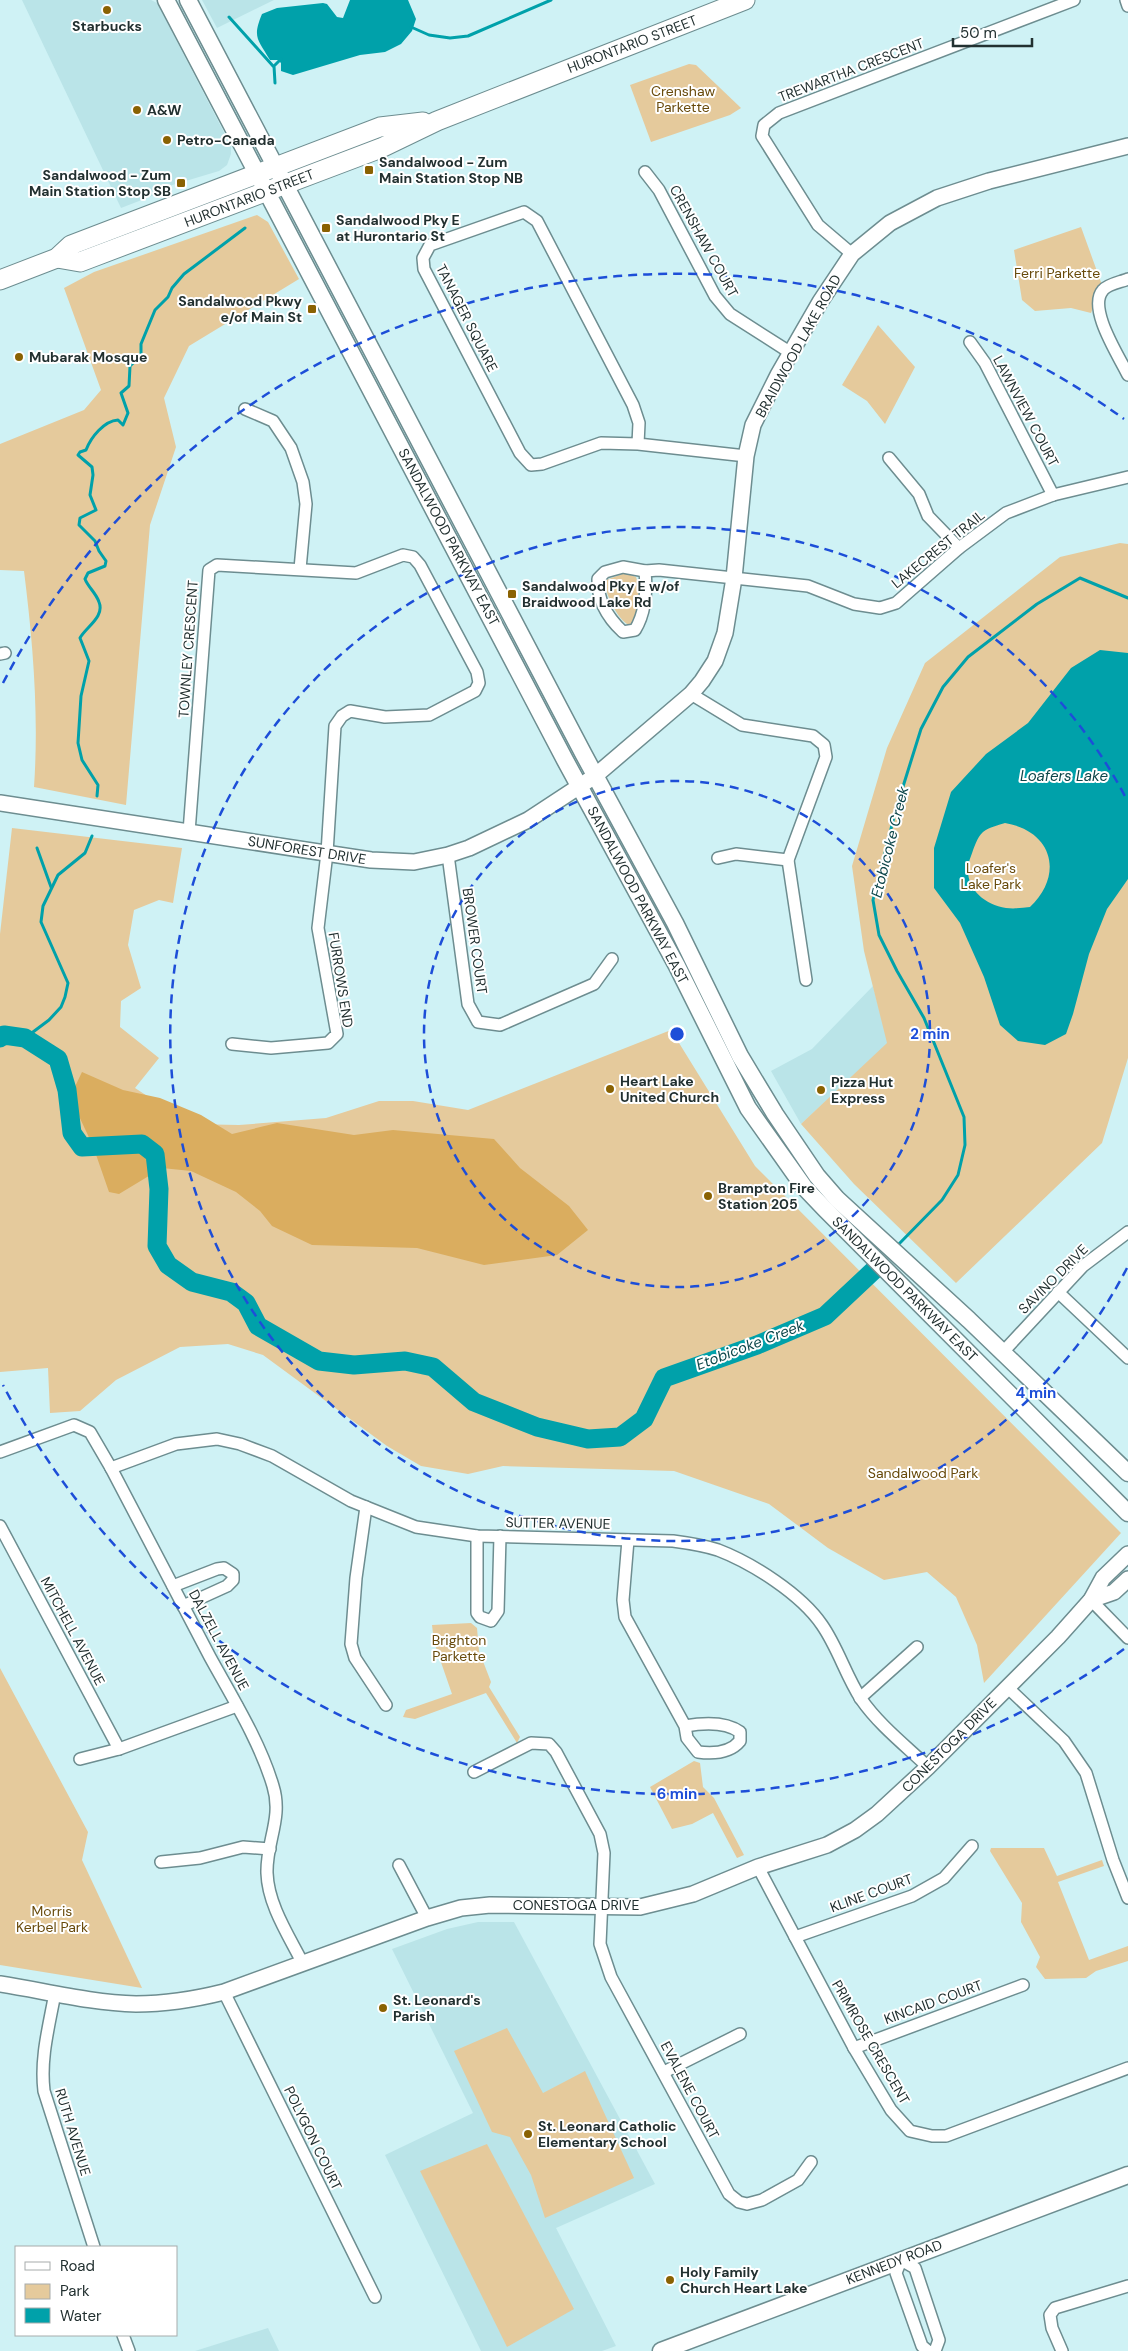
<svg xmlns="http://www.w3.org/2000/svg" width="1128" height="2351" font-family="'DM Sans',sans-serif">
<style>
.built{fill:#bae4e8}
.green{fill:#e5ca9c}
.forest{fill:#daad5f}
.water{fill:#00a1aa;fill-rule:evenodd}
.lines{fill:none;stroke-linecap:round;stroke-linejoin:round}
.stream{stroke:#00a1aa;stroke-width:3}
.river{stroke:#00a1aa;stroke-width:19}
.minor-casing{stroke:#6d8d90;stroke-width:14}
.tertiary-casing{stroke:#6d8d90;stroke-width:18}
.secondary-casing{stroke:#6d8d90;stroke-width:19}
.primary-casing{stroke:#6d8d90;stroke-width:21}
.minor{stroke:#fff;stroke-width:11}
.tertiary{stroke:#fff;stroke-width:15}
.secondary{stroke:#fff;stroke-width:16}
.primary{stroke:#fff;stroke-width:19}
.ring{fill:none;stroke:#1d4ed8;stroke-width:2.5;stroke-dasharray:9 6}
.poi-dot{fill:#8a6202;stroke:#fff;stroke-width:2}
.labels{text-anchor:middle;stroke-width:4;stroke-linejoin:round;paint-order:stroke}
.poi-label{font-size:14px;font-weight:bold;fill:#223030;stroke:#fff;text-anchor:start}
.street-label{font-size:14px;fill:#223030;stroke:#fff}
.park-label{font-size:14px;fill:#684a0b;stroke:#fff}
.water-label{font-size:15px;font-style:italic;fill:#0d464a;stroke:#fff}
.centre{fill:#1d4ed8;stroke:#fff;stroke-width:2.5}
.ring-label{font-size:15px;text-anchor:middle;font-weight:bold;fill:#1d4ed8;stroke:#fff;stroke-width:4;stroke-linejoin:round;paint-order:stroke}
</style>
<rect width="100%" height="100%" fill="#cff2f5"/>
<!-- built -->
<g class="built">
<path d="M22 0H151L157 3 231 146V154L227 165 219 171 169 186 170 189 121 208Z"/>
<path d="M202 0H274L217 28Z"/>
<path d="M873 986 888 1043 801 1124 771 1071 812 1049Z"/>
<path d="M478 1922H514L655 2184 556 2228 616 2346 602 2351H481L385 2155 473 2113 392 1949 447 1929Z"/>
<path d="M268 2328 279 2351H195Z"/>
</g>
<!-- green -->
<g class="green">
<path d="M689 64 696 65 741 108 730 115 651 142 630 85Z"/>
<path d="M257 215 268 222 299 279 189 346 164 398 176 447 150 525 126 805 34 787C39 714 33 643 24 571L0 570V444L84 410 101 390 64 288 94 272Z"/>
<path d="M1081 227 1102 285 1091 313 1071 308 1035 311 1022 300 1014 250Z"/>
<path d="M878 325 915 367 885 424 867 401 842 385Z"/>
<path d="M1120 543 1128 544V1058L1102 1143 956 1283 854 1184 801 1124 887 1043 864 951 852 866 887 748 925 663 1060 557Z"/>
<path d="M625 573 636 577 639 587 637 617 635 621 629 625C619 622 602 590 606 580Z"/>
<path d="M12 828 182 848 173 903 159 900 134 910 128 945 141 988 121 1001 120 1027 159 1058 135 1088 190 1124 239 1125 326 1118 379 1101H413L468 1110 671 1030 755 1166 1121 1533 984 1683 977 1645 956 1597 927 1572 884 1580 828 1548 769 1504 674 1471 503 1466 468 1474 421 1466 387 1446 263 1355 228 1344 180 1347 116 1380 80 1411 50 1413 48 1368 0 1372V934Z"/>
<path d="M471 1623 477 1628 479 1651 491 1682 489 1687 520 1737 517 1743 486 1693 415 1719 403 1717 406 1710 452 1694 434 1642 432 1625Z"/>
<path d="M0 1668 88 1832 82 1860 142 1988 0 1965Z"/>
<path d="M694 1761 700 1763 703 1787 714 1798 744 1855 737 1858 713 1813 692 1824 672 1829 650 1787Z"/>
<path d="M991 1848H1044L1057 1876 1102 1860 1104 1866 1058 1882 1089 1960 1128 1946V1961L1096 1971 1086 1978 1045 1979 1036 1967 1040 1957 1021 1922 1022 1903 990 1851Z"/>
<path d="M507 2028 543 2093 585 2071 634 2178 545 2218 531 2175 510 2137 492 2132 454 2051Z"/>
<path d="M487 2144 574 2309 507 2347 420 2171Z"/>
</g>
<!-- forest -->
<path class="forest" d="M82 1072 123 1090 160 1098 201 1115 232 1134 277 1123 354 1135 393 1130 494 1139 520 1168 569 1206 588 1230 557 1255 484 1265 417 1248 312 1245 272 1226 260 1211 236 1192 191 1171 162 1168 119 1194 109 1192 93 1146 70 1097Z"/>
<!-- water -->
<g class="water">
<path d="M350 0H408L416 19 412 31 401 44 385 52 360 55 293 75 281 71V63L278 60H270C258 39 252 38 262 14L277 8 323 3 327 4 337 17 343 18Z"/>
<path d="M1100 650 1128 653V879L1107 909 1089 954 1073 1014 1066 1034 1045 1045 1018 1041 1000 1025 984 977 960 923 934 888V848L951 792 986 754 1028 723 1071 668ZM1005 823C1053 831 1064 875 1030 907 1022 908 1014 909 1006 908 980 904 960 882 971 856 974 848 977 837 983 832 989 827 999 825 1005 823Z"/>
</g>
<g class="lines">
<!-- stream -->
<g class="stream">
<path d="M229 17 273 66"/>
<path d="M411 27 429 35 450 38 468 36 551 0"/>
<path d="M275 83 274 66 281 59"/>
<path d="M97 796 98 785 82 760 78 743 81 696 89 661 80 638C86 627 105 617 99 602 96 593 88 587 85 579L88 573 105 566 106 561 99 551 95 541 79 525 80 518 96 510 90 495 93 475 92 467 78 455 80 452 86 450C91 437 104 421 118 420L123 425 128 413 121 393 129 386 130 366 141 356V344L155 310 168 297 172 288 184 274 245 228"/>
<path d="M37 848 51 887"/>
<path d="M25 1038 49 1020 61 1007 65 997 68 983 41 922 43 906 58 875 85 853 92 836"/>
<path d="M896 1247 942 1200 958 1175 965 1145 964 1117 924 1018 897 971 879 935 873 900 896 809 921 729 943 687 968 657 1037 604 1080 578 1128 598"/>
</g>
<!-- river -->
<path class="river" d="M0 1038 4 1035 25 1038 58 1059 67 1090 72 1133 82 1147 142 1144 155 1154 159 1189 157 1246 168 1265 192 1282 231 1292 246 1303 258 1326 319 1361 354 1365 405 1361 433 1367 474 1402 537 1427 588 1439 620 1437 644 1419 664 1378 757 1345 825 1316 874 1270"/>
<defs>
<g id="minor">
<path d="M1126 0 1128 6"/>
<path d="M645 172 659 190 715 296 730 314 791 353"/>
<path d="M852 254 818 225 762 136 764 125 779 113 1074 0"/>
<path d="M1128 279C1121 282 1108 284 1103 290 1087 308 1119 356 1128 375"/>
<path d="M970 342 985 363 1053 495"/>
<path d="M245 409 273 421 291 448 303 482 306 504 300 569"/>
<path d="M638 444 639 423 633 405 537 221 524 212 430 245 423 258 424 269 520 453 531 465 542 464 601 443 638 444 746 456"/>
<path d="M889 458 919 494 928 516 959 548"/>
<path d="M623 567 645 571C647 592 646 612 635 630L623 632C608 618 597 601 598 579L605 572Z"/>
<path d="M645 571 659 570 808 586 854 604 880 608 896 603 959 548 1006 513 1053 495 1128 477"/>
<path d="M0 654 5 653"/>
<path d="M691 694 742 725 813 736 824 745 826 757 788 860 806 980"/>
<path d="M189 832 209 570 217 565 356 573 403 555 413 557 420 565 477 672 479 683 475 691 429 715 385 717 350 711 342 716 335 726 327 853 318 928 337 1034 328 1043 271 1048 232 1044"/>
<path d="M448 855 468 1004 478 1022 500 1025 594 984 612 959"/>
<path d="M718 858 736 854 788 860"/>
<path d="M1058 1292 1128 1358"/>
<path d="M1003 1352 1083 1266 1128 1232"/>
<path d="M0 1452 74 1425 90 1432 111 1468C144 1531 177 1594 210 1657 232 1697 260 1742 273 1786 283 1818 266 1842 267 1873 268 1905 289 1936 303 1964"/>
<path d="M111 1468 176 1444 217 1439 240 1444 272 1456 351 1501 416 1527 477 1536 673 1541C688 1543 703 1545 718 1550 752 1563 801 1594 822 1625 838 1648 846 1676 861 1699 879 1725 906 1746 928 1767"/>
<path d="M366 1507 356 1578 351 1644 355 1658 386 1705"/>
<path d="M0 1526 119 1749"/>
<path d="M477 1536V1613L480 1617 491 1621 498 1611 500 1536"/>
<path d="M628 1540 623 1600 625 1617 685 1726 687 1738 698 1752C713 1754 730 1753 740 1741V1732C725 1721 702 1723 685 1726"/>
<path d="M173 1586 217 1569 224 1568 233 1574V1580L227 1586 183 1606"/>
<path d="M1091 1600 1128 1638"/>
<path d="M1007 1687 1064 1741 1086 1773 1113 1860 1128 1898"/>
<path d="M860 1698 917 1647"/>
<path d="M80 1759 119 1749 237 1706"/>
<path d="M474 1772 531 1743 549 1744 556 1752 600 1834 604 1853 600 1944 611 1977 729 2194 739 2202 747 2204 762 2200 798 2180 811 2162"/>
<path d="M161 1862 200 1858 243 1847 270 1849"/>
<path d="M399 1865 427 1918"/>
<path d="M758 1867 854 2048 891 2110 910 2131 932 2136H946L1128 2068"/>
<path d="M795 1937 912 1896 944 1878 972 1846"/>
<path d="M224 1992 375 2297"/>
<path d="M55 1993C49 2026 40 2058 44 2091L94 2247"/>
<path d="M854 2048 1023 1985"/>
<path d="M664 2072 740 2034"/>
<path d="M123 2335 129 2351"/>
<path d="M928 2351 922 2346 896 2273 901 2260 915 2268 939 2340 935 2351"/>
<path d="M1062 2351 1052 2328 1050 2315 1055 2308 1128 2286"/>
</g>
<g id="tertiary">
<path d="M0 803 371 860 414 862 448 855 469 848 528 820 595 776 691 694 702 681 715 661 725 633 734 578 746 456 753 425 778 375 820 302 852 254 890 223 937 198 989 181 1128 146"/>
<path d="M1091 1600 1114 1592 1128 1579"/>
<path d="M0 1984C45 1991 91 2003 136 2004 166 2004 196 1999 224 1992L427 1918 461 1908 490 1905 640 1907 693 1894 758 1867 827 1845 855 1830 877 1814 928 1767 1058 1637 1091 1600 1103 1578 1128 1554"/>
</g>
<g id="secondary">
<path d="M166 0 565 760 677 966 748 1108 804 1187 825 1209 1128 1513"/>
<path d="M188 0 584 755 675 923 740 1056 775 1114 817 1176 837 1199 969 1320 1128 1473"/>
<path d="M661 2351 1128 2175"/>
</g>
<g id="primary">
<path d="M57 258 80 262 381 148 437 121 745 0"/>
<path d="M0 280 57 258 71 245 380 127 423 122"/>
</g>
</defs>
<!-- minor casing -->
<use href="#minor" class="minor-casing"/>
<!-- tertiary casing -->
<use href="#tertiary" class="tertiary-casing"/>
<!-- secondary casing -->
<use href="#secondary" class="secondary-casing"/>
<!-- primary casing -->
<use href="#primary" class="primary-casing"/>
<!-- minor -->
<use href="#minor" class="minor"/>
<!-- tertiary -->
<use href="#tertiary" class="tertiary"/>
<!-- secondary -->
<use href="#secondary" class="secondary"/>
<!-- primary -->
<use href="#primary" class="primary"/>
</g>
<!-- distance rings -->
<g class="ring">
<circle cx="677" cy="1034" r="253"/>
<path d="M1127 1268A507 507 0 1 1 1127 800"/>
<path d="M1124 1649A760 760 0 0 1 3 1385M3 683A760 760 0 0 1 1124 419"/>
</g>
<!-- markers -->
<g class="poi-dot">
<circle cx="107" cy="10" r="5"/>
<circle cx="137" cy="110" r="5"/>
<circle cx="167" cy="140" r="5"/>
<rect x="364" y="165" width="10" height="10" rx="2.5"/>
<rect x="176" y="178" width="10" height="10" rx="2.5"/>
<rect x="321" y="223" width="10" height="10" rx="2.5"/>
<rect x="307" y="304" width="10" height="10" rx="2.5"/>
<circle cx="19" cy="357" r="5"/>
<rect x="507" y="589" width="10" height="10" rx="2.5"/>
<circle cx="610" cy="1089" r="5"/>
<circle cx="821" cy="1090" r="5"/>
<circle cx="708" cy="1196" r="5"/>
<circle cx="383" cy="2008" r="5"/>
<circle cx="528" cy="2134" r="5"/>
<circle cx="670" cy="2280" r="5"/>
</g>
<g class="labels">
<!-- poi labels -->
<g class="poi-label">
<text x="107" y="31" text-anchor="middle">Starbucks</text>
<text x="147" y="115">A&amp;W</text>
<text x="177" y="145">Petro-Canada</text>
<text x="379" y="167">Sandalwood - Zum<tspan x="379" dy="16">Main Station Stop NB</tspan></text>
<text x="171" y="180" text-anchor="end">Sandalwood - Zum<tspan x="171" dy="16">Main Station Stop SB</tspan></text>
<text x="336" y="225">Sandalwood Pky E<tspan x="336" dy="16">at Hurontario St</tspan></text>
<text x="302" y="306" text-anchor="end">Sandalwood Pkwy<tspan x="302" dy="16">e/of Main St</tspan></text>
<text x="29" y="362">Mubarak Mosque</text>
<text x="522" y="591">Sandalwood Pky E w/of<tspan x="522" dy="16">Braidwood Lake Rd</tspan></text>
<text x="620" y="1086">Heart Lake<tspan x="620" dy="16">United Church</tspan></text>
<text x="831" y="1087">Pizza Hut<tspan x="831" dy="16">Express</tspan></text>
<text x="718" y="1193">Brampton Fire<tspan x="718" dy="16">Station 205</tspan></text>
<text x="393" y="2005">St. Leonard's<tspan x="393" dy="16">Parish</tspan></text>
<text x="538" y="2131">St. Leonard Catholic<tspan x="538" dy="16">Elementary School</tspan></text>
<text x="680" y="2277">Holy Family<tspan x="680" dy="16">Church Heart Lake</tspan></text>
</g>
<!-- street labels -->
<g class="street-label">
<text transform="translate(632 44) rotate(-21)" y="5">HURONTARIO STREET</text>
<text transform="translate(851 70) rotate(-21)" y="5">TREWARTHA CRESCENT</text>
<text transform="translate(249 198) rotate(-21)" y="5">HURONTARIO STREET</text>
<text transform="translate(704 241) rotate(61)" y="5">CRENSHAW COURT</text>
<text transform="translate(467 318) rotate(63)" y="5">TANAGER SQUARE</text>
<text transform="translate(798 346) rotate(-61)" y="5">BRAIDWOOD LAKE ROAD</text>
<text transform="translate(1026 411) rotate(62)" y="5">LAWNVIEW COURT</text>
<text transform="translate(449 537) rotate(62)" y="5">SANDALWOOD PARKWAY EAST</text>
<text transform="translate(938 549) rotate(-39)" y="5">LAKECREST TRAIL</text>
<text transform="translate(188 649) rotate(-86)" y="5">TOWNLEY CRESCENT</text>
<text transform="translate(307 850) rotate(9)" y="5">SUNFOREST DRIVE</text>
<text transform="translate(638 895) rotate(62)" y="5">SANDALWOOD PARKWAY EAST</text>
<text transform="translate(475 941) rotate(82)" y="5">BROWER COURT</text>
<text transform="translate(341 980) rotate(81)" y="5">FURROWS END</text>
<text transform="translate(1053 1279) rotate(-45)" y="5">SAVINO DRIVE</text>
<text transform="translate(905 1289) rotate(45)" y="5">SANDALWOOD PARKWAY EAST</text>
<text transform="translate(558 1523) rotate(1)" y="5">SUTTER AVENUE</text>
<text transform="translate(73 1631) rotate(62)" y="5">MITCHELL AVENUE</text>
<text transform="translate(219 1640) rotate(62)" y="5">DALZELL AVENUE</text>
<text transform="translate(949 1745) rotate(-45)" y="5">CONESTOGA DRIVE</text>
<text transform="translate(871 1893) rotate(-20)" y="5">KLINE COURT</text>
<text x="576" y="1910">CONESTOGA DRIVE</text>
<text transform="translate(933 2002) rotate(-20)" y="5">KINCAID COURT</text>
<text transform="translate(871 2042) rotate(60)" y="5">PRIMROSE CRESCENT</text>
<text transform="translate(690 2090) rotate(62)" y="5">EVALENE COURT</text>
<text transform="translate(73 2132) rotate(73)" y="5">RUTH AVENUE</text>
<text transform="translate(313 2138) rotate(64)" y="5">POLYGON COURT</text>
<text transform="translate(894 2262) rotate(-21)" y="5">KENNEDY ROAD</text>
</g>
<!-- park labels -->
<g class="park-label">
<text x="683" y="96">Crenshaw<tspan x="683" dy="16">Parkette</tspan></text>
<text x="1057" y="278">Ferri Parkette</text>
<text x="991" y="873">Loafer's<tspan x="991" dy="16">Lake Park</tspan></text>
<text x="923" y="1478">Sandalwood Park</text>
<text x="459" y="1645">Brighton<tspan x="459" dy="16">Parkette</tspan></text>
<text x="52" y="1916">Morris<tspan x="52" dy="16">Kerbel Park</tspan></text>
</g>
<!-- water labels -->
<g class="water-label">
<text x="1064" y="781">Loafers Lake</text>
<text transform="translate(890 842) rotate(-76)" y="5">Etobicoke Creek</text>
<text transform="translate(750 1345) rotate(-21)" y="5">Etobicoke Creek</text>
</g>
</g>
<circle cx="677" cy="1034" r="8" class="centre"/>
<g class="ring-label">
<text x="930" y="1039">2 min</text>
<text x="1036" y="1398">4 min</text>
<text x="677" y="1799">6 min</text>
</g>
<!-- legend -->
<rect x="15" y="2246" width="162" height="90" fill="#ffffff" stroke="#a7acac"/>
<rect x="25" y="2262" width="25" height="8" fill="#ffffff" stroke="#a7acac"/>
<text x="60" y="2271" font-size="15" fill="#223030">Road</text>
<rect x="25" y="2284" width="25" height="15" fill="#e5ca9c" stroke="#a7acac"/>
<text x="60" y="2296" font-size="15" fill="#223030">Park</text>
<rect x="25" y="2308" width="25" height="15" fill="#00a1aa" stroke="#a7acac"/>
<text x="60" y="2321" font-size="15" fill="#223030">Water</text>
<!-- scale -->
<path d="M953 38v8h79v-8" fill="none" stroke="#223030" stroke-width="2.5"/>
<text x="960" y="38" font-size="15" fill="#223030" stroke="#ffffff" stroke-width="4" paint-order="stroke">50 m</text>
</svg>
